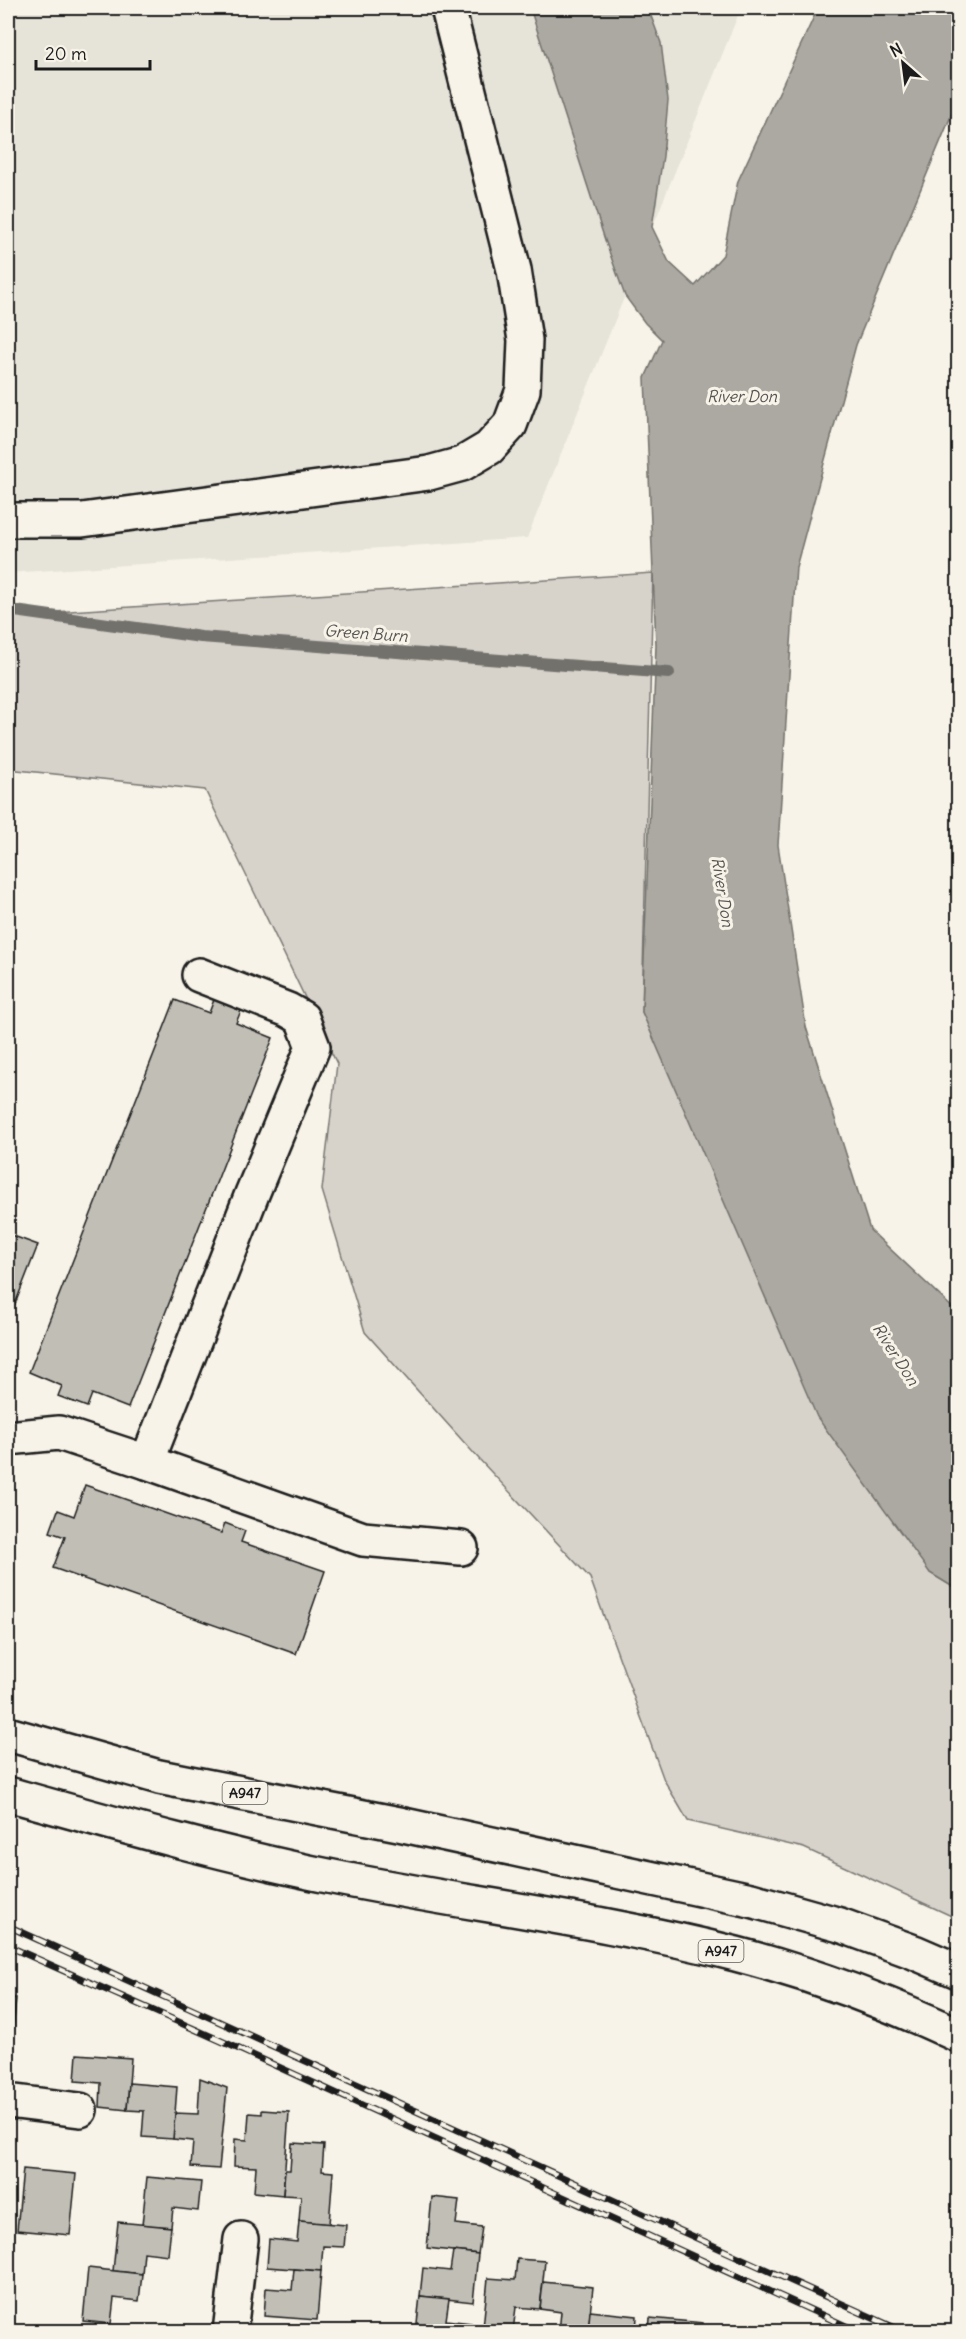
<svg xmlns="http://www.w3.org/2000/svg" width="966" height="2339" font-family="Delius,sans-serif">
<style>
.built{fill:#e6e3d9}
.green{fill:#d7d3cb;stroke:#7a7874;stroke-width:1.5}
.water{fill:#aca9a2;stroke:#72716c;stroke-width:1.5}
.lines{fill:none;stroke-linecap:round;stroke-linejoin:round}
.stream{stroke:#72716c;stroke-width:12}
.building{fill:#c0beb5;stroke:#1c1c1c;stroke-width:1.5}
.minor-casing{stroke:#1c1c1c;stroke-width:38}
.major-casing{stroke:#1c1c1c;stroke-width:38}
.minor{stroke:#f7f3e8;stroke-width:33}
.major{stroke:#f7f3e8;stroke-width:33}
.rail-casing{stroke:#1c1c1c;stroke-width:7}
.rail{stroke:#f7f3e8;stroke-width:4.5;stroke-dasharray:14;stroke-linecap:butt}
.labels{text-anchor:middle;stroke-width:6;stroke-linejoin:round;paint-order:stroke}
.shield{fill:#f7f3e8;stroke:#5e5c59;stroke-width:1.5}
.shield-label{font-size:14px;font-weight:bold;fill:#1c1c1c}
.water-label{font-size:16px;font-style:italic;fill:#565452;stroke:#f7f3e8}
</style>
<rect width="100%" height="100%" fill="#f7f3e8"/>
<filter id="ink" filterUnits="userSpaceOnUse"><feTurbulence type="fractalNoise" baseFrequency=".0167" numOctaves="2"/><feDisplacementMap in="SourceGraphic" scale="12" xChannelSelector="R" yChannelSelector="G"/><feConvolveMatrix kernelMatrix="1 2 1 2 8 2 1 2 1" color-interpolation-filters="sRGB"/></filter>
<g filter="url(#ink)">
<!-- built -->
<path class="built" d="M8 8H741L527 538 8 573Z"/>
<!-- green -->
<path class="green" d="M653 573 642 1012 930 1573 958 1590V1919L804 1848 688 1821 664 1780 590 1578 479 1459 365 1332 322 1190 337 1064 205 790 8 769V615Z"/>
<!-- water -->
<path class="water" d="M530 8H648L661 43 668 100 663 156 652 227 669 262 695 286 723 255 738 181 818 8H958V99L856 345 796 567 778 845 806 1027 870 1230 958 1313V1590L930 1573 817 1417 642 1012 656 645 645 378 662 340 645 323 625 296 605 240Z"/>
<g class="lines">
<!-- stream -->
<path class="stream" d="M8 610 201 637 669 673"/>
</g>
<!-- building -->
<g class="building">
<path d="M215 997 242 1008 236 1023 273 1038 128 1408 92 1394 87 1407 58 1396 62 1386 29 1372 175 1000 209 1013Z"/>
<path d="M8 1234 38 1245 8 1322Z"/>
<path d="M85 1485 221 1533 225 1523 245 1531 241 1542 325 1571 296 1654 53 1568 65 1537 50 1532 58 1510 74 1516Z"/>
<path d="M8 1998H16L12 2046H8Z"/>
<path d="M77 2054 131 2058 127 2110 100 2107 101 2083 75 2081Z"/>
<path d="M200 2078 227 2088 219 2169 191 2167 193 2141 173 2139 175 2113 198 2114Z"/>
<path d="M129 2083 177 2087 173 2139 142 2137 144 2111 127 2110Z"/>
<path d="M262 2110 289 2112 283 2195 254 2192 256 2167 234 2166 235 2139 247 2140 249 2113 262 2114Z"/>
<path d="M292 2143 324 2145 322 2171 333 2172 329 2224 299 2221 301 2196 283 2195 285 2170H290Z"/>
<path d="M23 2169 76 2174 70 2235 17 2230Z"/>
<path d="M147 2177 201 2182 198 2211 173 2208 171 2227 142 2225Z"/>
<path d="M432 2197 459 2200 456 2224 482 2227 478 2254 427 2248Z"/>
<path d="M299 2221 346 2225 344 2247 323 2246 321 2271 267 2267 269 2239 297 2242Z"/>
<path d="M118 2222 171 2227 168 2255 144 2252 142 2274 113 2271Z"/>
<path d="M453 2251 478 2254 473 2302 420 2296 423 2268 450 2271Z"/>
<path d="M517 2259 545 2261 540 2309 516 2307 513 2331 483 2328 488 2278 515 2280Z"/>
<path d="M88 2268 142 2274 139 2301 114 2298 111 2324 83 2321Z"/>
<path d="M294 2269 321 2271 317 2320 264 2316 266 2288 292 2290Z"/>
<path d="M543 2282 593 2287 588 2332H559L561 2312 540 2309Z"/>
<path d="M420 2296 449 2299 446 2320 471 2323 470 2332H416Z"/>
<path d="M590 2311 637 2316 636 2332H588Z"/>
<path d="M650 2318 703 2323 702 2332H649Z"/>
<path d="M727 2326 752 2329V2332H726Z"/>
</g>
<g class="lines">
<defs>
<g id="minor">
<path d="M8 520H82L429 473 462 464 489 448 510 425 523 390 525 340 514 270 448 8"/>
<path d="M8 1438 59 1433 147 1462 363 1539 461 1548"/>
<path d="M147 1462 252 1194 313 1047 302 1018 288 1010 199 975"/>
<path d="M8 2101 80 2110"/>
<path d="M230 2332 241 2239"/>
</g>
<g id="major">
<path d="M8 1734 159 1777 399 1824 751 1900 840 1925 914 1952 958 1971"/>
<path d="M8 1794C115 1824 224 1855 333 1877 467 1904 603 1920 736 1954 812 1974 887 2002 958 2035"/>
</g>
</defs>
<!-- minor casing -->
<use href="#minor" class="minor-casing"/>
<!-- major casing -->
<use href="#major" class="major-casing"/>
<!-- minor -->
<use href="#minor" class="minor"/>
<!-- major -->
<use href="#major" class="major"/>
<defs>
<g id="rail">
<path d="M8 1926 904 2332"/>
<path d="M8 1946 237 2048 859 2332"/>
</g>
</defs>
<!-- rail casing -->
<use href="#rail" class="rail-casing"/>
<!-- rail -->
<use href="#rail" class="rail"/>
</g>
</g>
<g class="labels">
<!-- shield labels -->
<g class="shield">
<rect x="222.5" y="1782" width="45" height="22" rx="4.5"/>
<rect x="698.5" y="1940" width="45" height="22" rx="4.5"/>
</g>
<g class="shield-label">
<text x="245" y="1798">A947</text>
<text x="721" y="1956">A947</text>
</g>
<!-- water labels -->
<g class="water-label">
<text x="742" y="402">River Don</text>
<text transform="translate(366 633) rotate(4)" y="6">Green Burn</text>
<text transform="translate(723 892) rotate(81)" y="6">River Don</text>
<text transform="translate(896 1354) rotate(57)" y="6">River Don</text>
</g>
</g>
<!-- margin -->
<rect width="966" height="2339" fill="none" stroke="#f7f3e8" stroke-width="30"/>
<rect x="15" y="15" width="936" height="2309" fill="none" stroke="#1c1c1c" stroke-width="2" filter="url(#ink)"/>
<!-- north arrow -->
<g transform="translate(903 63) rotate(332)" stroke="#f7f3e8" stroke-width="4.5" paint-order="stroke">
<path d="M0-4.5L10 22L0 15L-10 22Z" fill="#1c1c1c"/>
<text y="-9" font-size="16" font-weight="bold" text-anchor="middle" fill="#1c1c1c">N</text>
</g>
<!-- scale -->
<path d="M36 60v9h114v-9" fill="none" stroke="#1c1c1c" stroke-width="3"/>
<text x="45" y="60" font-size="18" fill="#1c1c1c" stroke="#f7f3e8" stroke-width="4.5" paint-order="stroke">20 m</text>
</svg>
